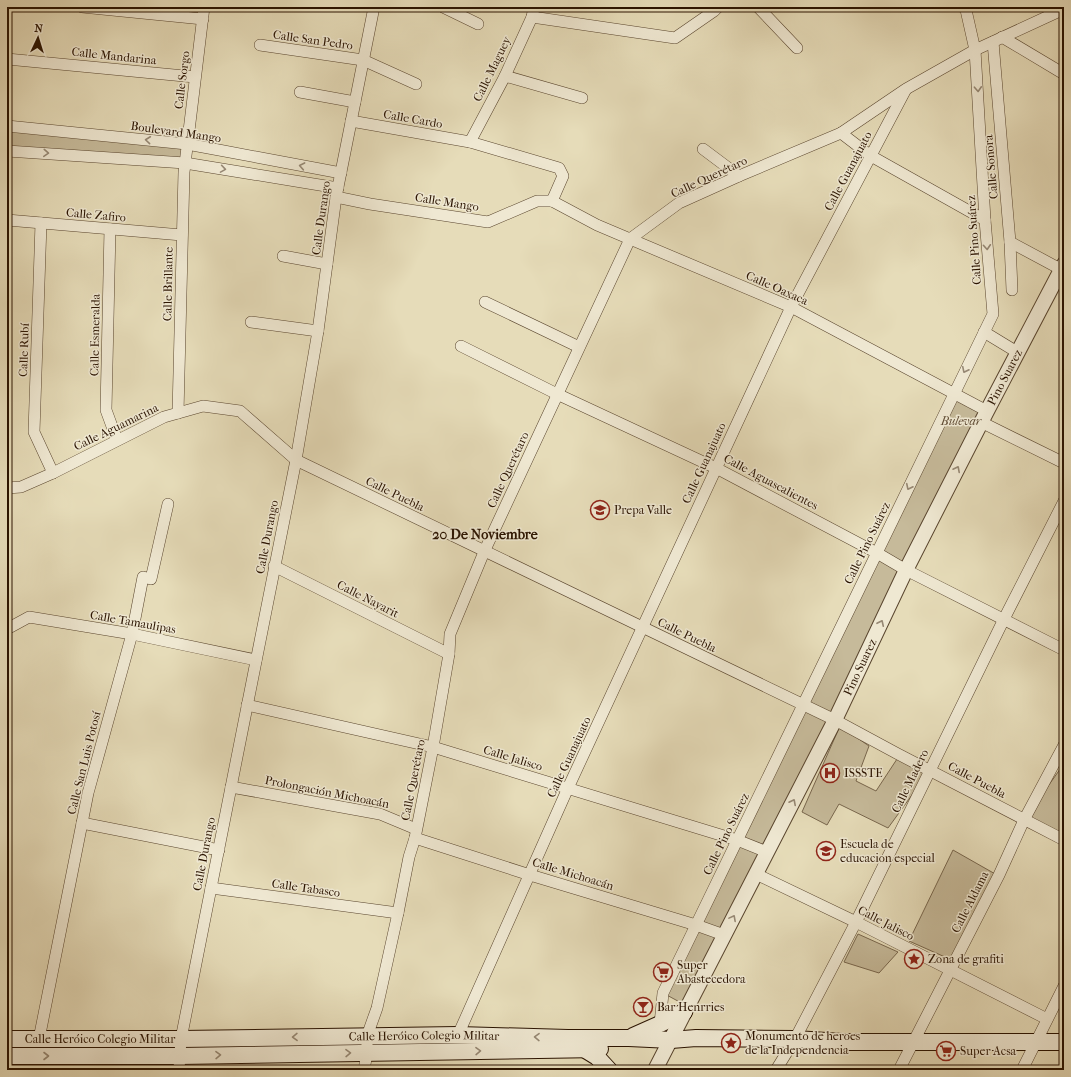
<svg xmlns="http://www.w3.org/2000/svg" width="1071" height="1077" font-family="'IM FELL French Canon',serif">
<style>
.green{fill:#c6ba9a;stroke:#78664d}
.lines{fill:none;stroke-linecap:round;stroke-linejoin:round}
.minor-casing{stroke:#59452e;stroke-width:12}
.tertiary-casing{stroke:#59452e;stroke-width:16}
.secondary-casing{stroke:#2a1300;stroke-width:18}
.minor{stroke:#efe8d2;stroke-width:11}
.tertiary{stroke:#efe8d2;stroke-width:14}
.secondary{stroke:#efe8d2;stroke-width:16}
.oneway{stroke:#968874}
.labels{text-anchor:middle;stroke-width:3;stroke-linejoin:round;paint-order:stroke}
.street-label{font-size:12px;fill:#2a1300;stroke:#efe8d2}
.park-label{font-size:12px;font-style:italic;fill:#614d36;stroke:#efe8d2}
.poi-label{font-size:12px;fill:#2a1300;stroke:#efe8d2;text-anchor:start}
.quarter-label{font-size:14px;font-weight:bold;fill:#2a1300;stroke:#efe8d2}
</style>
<rect width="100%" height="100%" fill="#e6dcb9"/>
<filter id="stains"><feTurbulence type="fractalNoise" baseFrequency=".005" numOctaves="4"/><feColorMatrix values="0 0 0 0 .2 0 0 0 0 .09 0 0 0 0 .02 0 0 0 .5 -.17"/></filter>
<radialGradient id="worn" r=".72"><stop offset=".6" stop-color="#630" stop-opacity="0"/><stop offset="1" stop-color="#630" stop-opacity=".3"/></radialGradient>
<!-- green -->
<g class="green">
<path d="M7 126 187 144 185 163 7 151Z"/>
<path d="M954 394 987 411 687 1006 663 993Z"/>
<path d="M840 726 869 746 856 781 876 791 899 756 928 773 888 828 839 804 827 825 802 812Z"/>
<path d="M1063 765 1064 766V840L1024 820Z"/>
<path d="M953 850 997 875 954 961 909 941Z"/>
<path d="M858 934 898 952 879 973 844 962Z"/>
</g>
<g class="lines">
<defs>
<g id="minor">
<path d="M82 7 203 19"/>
<path d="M443 7 478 24"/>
<path d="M758 7 797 48"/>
<path d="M532 17 675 38 714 11 718 7"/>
<path d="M1002 37 1064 74"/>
<path d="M993 42 1010 242 1012 290"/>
<path d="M260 45 363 60 416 84"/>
<path d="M7 59 195 77"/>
<path d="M505 76 582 98"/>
<path d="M300 92 355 102"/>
<path d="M351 121 470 142 559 168 563 176 552 201"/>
<path d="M7 126 187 144 341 173"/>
<path d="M841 133 871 156 985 220"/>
<path d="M470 142 505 76 532 17 534 7"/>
<path d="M703 149 739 176"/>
<path d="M7 151 185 163 338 188"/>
<path d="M336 197 370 204 488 222 537 201H552"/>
<path d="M552 201 597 225 791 307 987 411"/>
<path d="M7 220 182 235"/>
<path d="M41 223 34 432 53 473"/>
<path d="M110 229 106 410 117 440"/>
<path d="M1010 242 1064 271"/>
<path d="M283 256 327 264"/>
<path d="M485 302 579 347"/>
<path d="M251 322 318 331"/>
<path d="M984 332 1017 352"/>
<path d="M461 346 557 394 716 468 877 553 906 570 1064 650"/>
<path d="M178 413 184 172 204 7"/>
<path d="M981 422 1064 463"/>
<path d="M7 488 21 487 53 473 164 417 203 406 240 411 296 460 835 720 898 754 1064 840"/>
<path d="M274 566 449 654"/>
<path d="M7 629 29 617 132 634 256 660"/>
<path d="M247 705 433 747 737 840 767 852"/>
<path d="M231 787 380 814 416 829"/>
<path d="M82 823 219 850"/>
<path d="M415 838 530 875 696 925 724 935"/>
<path d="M756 874 856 922 1047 1019"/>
<path d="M211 888 398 913"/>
<path d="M660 1024 663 993 993 314 985 220 975 50 966 10 963 7"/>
<path d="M458 1035 568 788 791 307 905 91"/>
<path d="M39 1039 88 793 132 634 143 577 151 579 168 504"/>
<path d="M179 1070 181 1039 296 460 318 331 336 197 374 7"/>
<path d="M364 1070 367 1053V1036L377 1008 398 913 409 857 415 838 433 747 449 654 450 634 484 552 630 239 679 203 739 176 841 133 906 89 975 50 1064 9"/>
<path d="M776 1070 795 1039 856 922 1004 619 1064 501"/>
<path d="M899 1070 999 875 1024 820 1064 745"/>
<path d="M1022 1070 1064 986"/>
</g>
<g id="tertiary">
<path id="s1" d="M655 1070 835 720 906 570 987 411 1064 264"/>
</g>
<g id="secondary">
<path d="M633 1036 660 1024 684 1012"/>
<path id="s2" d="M7 1039H181L458 1035 568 1038H629L671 1040 696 1038 795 1039 842 1042H1064"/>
<path d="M584 1049 597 1057 609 1070"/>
<path d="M7 1056H179L600 1049"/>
</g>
</defs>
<!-- minor casing -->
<use href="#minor" class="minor-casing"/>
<!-- tertiary casing -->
<use href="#tertiary" class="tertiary-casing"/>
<!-- secondary casing -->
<use href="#secondary" class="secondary-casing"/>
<!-- minor -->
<use href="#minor" class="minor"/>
<!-- tertiary -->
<use href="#tertiary" class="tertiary"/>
<!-- secondary -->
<use href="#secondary" class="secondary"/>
</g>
<!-- one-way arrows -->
<defs><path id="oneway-chevron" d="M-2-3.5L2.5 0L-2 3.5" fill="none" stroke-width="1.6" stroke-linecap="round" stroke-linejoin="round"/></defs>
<g class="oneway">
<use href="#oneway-chevron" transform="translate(978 89) rotate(87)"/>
<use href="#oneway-chevron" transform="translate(148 140) rotate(-174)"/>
<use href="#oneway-chevron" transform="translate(46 153) rotate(4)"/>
<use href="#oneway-chevron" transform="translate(302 166) rotate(-169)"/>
<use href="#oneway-chevron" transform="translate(223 169) rotate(9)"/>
<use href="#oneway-chevron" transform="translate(987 247) rotate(86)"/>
<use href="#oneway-chevron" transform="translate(965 370) rotate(116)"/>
<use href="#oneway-chevron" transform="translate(957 469) rotate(-63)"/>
<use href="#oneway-chevron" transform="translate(909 487) rotate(116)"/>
<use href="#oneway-chevron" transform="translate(881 623) rotate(-65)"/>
<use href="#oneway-chevron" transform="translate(793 802) rotate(-63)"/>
<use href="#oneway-chevron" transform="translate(733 918) rotate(-62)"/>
<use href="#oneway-chevron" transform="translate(295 1037) rotate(179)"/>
<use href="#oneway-chevron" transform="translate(537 1037) rotate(-179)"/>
<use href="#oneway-chevron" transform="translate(478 1051) rotate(-1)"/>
<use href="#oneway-chevron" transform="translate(348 1053) rotate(-1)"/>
<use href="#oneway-chevron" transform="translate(218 1055) rotate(-1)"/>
<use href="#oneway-chevron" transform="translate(46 1056)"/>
</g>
<!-- icons -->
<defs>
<symbol id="university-ring" viewBox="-11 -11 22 22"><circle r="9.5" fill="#efe8d2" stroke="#8f2418" stroke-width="1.5"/><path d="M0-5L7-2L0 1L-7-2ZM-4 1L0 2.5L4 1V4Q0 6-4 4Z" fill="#8f2418"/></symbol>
<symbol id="hospital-ring" viewBox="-11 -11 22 22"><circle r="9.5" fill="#efe8d2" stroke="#8f2418" stroke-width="1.5"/><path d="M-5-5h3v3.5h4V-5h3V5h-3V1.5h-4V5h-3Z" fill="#8f2418"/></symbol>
<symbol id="sight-ring" viewBox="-11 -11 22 22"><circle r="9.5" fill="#efe8d2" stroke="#8f2418" stroke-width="1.5"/><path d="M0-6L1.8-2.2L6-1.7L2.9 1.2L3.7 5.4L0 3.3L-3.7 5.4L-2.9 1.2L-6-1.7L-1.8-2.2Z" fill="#8f2418"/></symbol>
<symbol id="supermarket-ring" viewBox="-11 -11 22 22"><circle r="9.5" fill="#efe8d2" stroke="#8f2418" stroke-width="1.5"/><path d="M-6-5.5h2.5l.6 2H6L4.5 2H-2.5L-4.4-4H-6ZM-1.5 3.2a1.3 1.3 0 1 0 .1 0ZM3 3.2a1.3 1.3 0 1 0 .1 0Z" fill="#8f2418"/></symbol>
<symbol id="bar-ring" viewBox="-11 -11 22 22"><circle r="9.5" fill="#efe8d2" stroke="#8f2418" stroke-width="1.5"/><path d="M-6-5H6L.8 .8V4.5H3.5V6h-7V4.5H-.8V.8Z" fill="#8f2418"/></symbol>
</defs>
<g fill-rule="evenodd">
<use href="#university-ring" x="589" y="499" width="22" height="22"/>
<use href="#hospital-ring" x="819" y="762" width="22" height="22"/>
<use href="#university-ring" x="815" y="840" width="22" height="22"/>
<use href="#sight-ring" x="903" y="948" width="22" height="22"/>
<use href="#supermarket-ring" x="652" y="961" width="22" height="22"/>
<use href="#bar-ring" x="632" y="996" width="22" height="22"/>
<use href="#sight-ring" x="720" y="1032" width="22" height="22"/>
<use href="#supermarket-ring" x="935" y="1040" width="22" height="22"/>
</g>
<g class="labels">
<!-- street labels -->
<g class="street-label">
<text transform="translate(313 40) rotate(8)" y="4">Calle San Pedro</text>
<text transform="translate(114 56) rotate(6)" y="4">Calle Mandarina</text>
<text transform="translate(492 69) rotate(-64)" y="4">Calle Maguey</text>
<text transform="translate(182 80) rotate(-83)" y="4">Calle Sorgo</text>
<text transform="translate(413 119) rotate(10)" y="4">Calle Cardo</text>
<text transform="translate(176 132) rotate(8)" y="4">Boulevard Mango</text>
<text transform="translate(991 167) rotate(-95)" y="4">Calle Sonora</text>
<text transform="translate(848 171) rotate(-62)" y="4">Calle Guanajuato</text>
<text transform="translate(709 177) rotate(-25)" y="4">Calle Querétaro</text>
<text transform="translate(447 202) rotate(9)" y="4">Calle Mango</text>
<text transform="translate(96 215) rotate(5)" y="4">Calle Zafiro</text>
<text transform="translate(321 218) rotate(-82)" y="4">Calle Durango</text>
<text transform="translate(974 240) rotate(-94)" y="4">Calle Pino Suárez</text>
<text transform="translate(168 284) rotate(-89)" y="4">Calle Brillante</text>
<text transform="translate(777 288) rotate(24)" y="4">Calle Oaxaca</text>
<text transform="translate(95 335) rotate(-89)" y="4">Calle Esmeralda</text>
<text transform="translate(24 350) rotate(-88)" y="4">Calle Rubí</text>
<text dy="4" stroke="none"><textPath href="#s1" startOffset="776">Pino Suarez</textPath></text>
<text transform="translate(116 427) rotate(-26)" y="4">Calle Aguamarina</text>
<text transform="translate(704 463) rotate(-65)" y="4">Calle Guanajuato</text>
<text transform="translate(508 470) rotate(-65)" y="4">Calle Querétaro</text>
<text transform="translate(771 482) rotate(28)" y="4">Calle Aguascalientes</text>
<text transform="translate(395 494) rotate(26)" y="4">Calle Puebla</text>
<text transform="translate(267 537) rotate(-79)" y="4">Calle Durango</text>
<text transform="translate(867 543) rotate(-64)" y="4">Calle Pino Suárez</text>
<text transform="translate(368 599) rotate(27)" y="4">Calle Nayarit</text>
<text transform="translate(133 622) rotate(10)" y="4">Calle Tamaulipas</text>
<text transform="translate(687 635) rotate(26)" y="4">Calle Puebla</text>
<text dy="4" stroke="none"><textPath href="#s1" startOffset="452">Pino Suarez</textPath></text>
<text transform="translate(569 757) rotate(-65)" y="4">Calle Guanajuato</text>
<text transform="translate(513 758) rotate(17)" y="4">Calle Jalisco</text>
<text transform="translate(84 763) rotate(-76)" y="4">Calle San Luis Potosí</text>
<text transform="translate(413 780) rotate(-79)" y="4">Calle Querétaro</text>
<text transform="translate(977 780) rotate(28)" y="4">Calle Puebla</text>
<text transform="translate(910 781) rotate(-64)" y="4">Calle Madero</text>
<text transform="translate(327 792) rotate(11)" y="4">Prolongación Michoacán</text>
<text transform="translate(726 834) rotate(-64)" y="4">Calle Pino Suárez</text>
<text transform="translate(204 854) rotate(-79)" y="4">Calle Durango</text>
<text transform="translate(573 874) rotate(17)" y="4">Calle Michoacán</text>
<text transform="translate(306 888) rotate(8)" y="4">Calle Tabasco</text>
<text transform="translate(970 902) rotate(-63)" y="4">Calle Aldama</text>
<text transform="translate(886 923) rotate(27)" y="4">Calle Jalisco</text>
<text dy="4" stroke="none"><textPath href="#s2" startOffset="417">Calle Heróico Colegio Militar</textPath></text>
<text dy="4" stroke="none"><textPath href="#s2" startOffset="93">Calle Heróico Colegio Militar</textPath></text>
</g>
<!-- park labels -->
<g class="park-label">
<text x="961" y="425">Bulevar</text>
</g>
<!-- poi labels -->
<g class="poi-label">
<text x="614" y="514">Prepa Valle</text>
<text x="844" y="777">ISSSTE</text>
<text x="840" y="848">Escuela de<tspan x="840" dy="14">educacion especial</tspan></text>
<text x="928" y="963">Zona de grafiti</text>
<text x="677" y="969">Super<tspan x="677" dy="14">Abastecedora</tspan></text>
<text x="657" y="1011">Bar Henrries</text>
<text x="745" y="1040">Monumento de heroes<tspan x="745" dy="14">de la Independencia</tspan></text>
<text x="960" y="1055">Super Acsa</text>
</g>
<!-- quarter labels -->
<g class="quarter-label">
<text x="485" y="539">20 De Noviembre</text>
</g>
</g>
<!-- margin -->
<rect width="1071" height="1077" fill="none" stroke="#e6dcb9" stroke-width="24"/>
<rect x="8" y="8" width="1055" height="1061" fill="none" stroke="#2a1300" stroke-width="2"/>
<rect x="12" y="12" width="1047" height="1053" fill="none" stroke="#2a1300"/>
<!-- north arrow -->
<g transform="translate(38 38) rotate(4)" stroke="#efe8d2" stroke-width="3" paint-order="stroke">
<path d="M0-3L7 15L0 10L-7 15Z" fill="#2a1300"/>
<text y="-6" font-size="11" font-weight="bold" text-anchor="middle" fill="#2a1300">N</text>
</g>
<rect width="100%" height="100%" filter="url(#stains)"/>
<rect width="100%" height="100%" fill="url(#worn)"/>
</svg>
